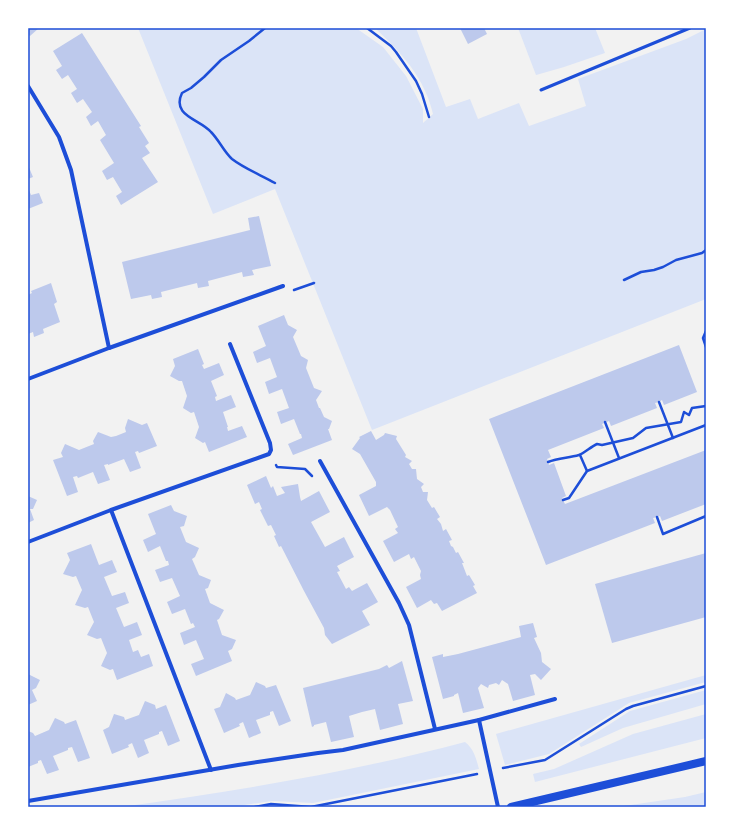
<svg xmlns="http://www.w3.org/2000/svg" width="734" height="835" font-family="Jost,sans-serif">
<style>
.green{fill:#dbe4f7}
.building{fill:#bdc9ec}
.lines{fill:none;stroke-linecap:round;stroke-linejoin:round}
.path{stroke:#1d4ed8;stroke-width:2.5}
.service{stroke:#1d4ed8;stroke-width:3}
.minor{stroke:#1d4ed8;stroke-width:4}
.secondary{stroke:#1d4ed8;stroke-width:8}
.neatline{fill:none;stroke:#1d4ed8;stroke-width:1.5}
</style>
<rect width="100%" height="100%" fill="#f2f2f2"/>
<!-- green -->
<g class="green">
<path d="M138 28H356L383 47 406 76 423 109V123L433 114C431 107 429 99 426 93 415 67 395 47 375 28H416L446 107 470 99 478 119 519 103 529 126 586 106 578 79 686 39 706 29V299L372 430 275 189 213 214Z"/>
<path d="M518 28H595L605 53 564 67 536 75Z"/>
<path d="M706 675V682L629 703 549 754 505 765 496 734Z"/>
<path d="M706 690V704L623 728 581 747 579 744 630 711Z"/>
<path d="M706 714V738L535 782 533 774 554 769 633 734Z"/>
<path d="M465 742C474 749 476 758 479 769L313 803 272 801 231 807H121C236 791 352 772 465 742Z"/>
<path d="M706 792V807H617L685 797Z"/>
</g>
<!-- building -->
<g class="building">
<path d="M28 28H39L30 36 28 34Z"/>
<path d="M460 28H484L487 34 468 44Z"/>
<path d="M82 33 141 126 139 127 149 143 145 146 150 153 142 158 158 182 121 205 116 196 122 192 113 177 107 180 102 171 114 163 100 140 106 135 98 121 91 126 86 117 92 112 83 99 77 103 71 93 77 89 68 75 62 79 56 70 62 66 53 51Z"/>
<path d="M28 165 33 177 28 179Z"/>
<path d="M28 188 31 195 39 193 43 203 28 209Z"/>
<path d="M259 216 271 266 252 270 254 275 243 277 242 272 208 281 209 286 198 288 197 283 161 292 162 297 152 299 151 295 131 299 122 262 250 230 248 218Z"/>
<path d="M51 283 57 302 54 304 60 322 43 329 44 333 34 337 33 332 28 334V295L32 293 31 291Z"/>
<path d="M284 315 288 325 297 330 293 337 301 356 308 360 306 368 314 388 322 391 316 400 319 408H320L324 417 332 421 329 429H328L332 440 293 455 288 444 302 438 301 434H300L294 419 281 424 277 412 289 408 282 389 269 394 265 382 277 377 270 358 257 363 253 352 266 346 258 326Z"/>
<path d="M679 345 697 392 664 405 662 400 659 402 655 403 657 408 611 426 609 421 602 424 604 428 548 450 551 457 547 459 549 465 554 463 566 496 562 498 565 504 706 450V504L662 521 660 516 657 517 653 518 655 523 546 565 489 419Z"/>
<path d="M198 349 204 364 202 365 204 369 219 363 224 375 211 381 217 396 215 397 216 401 231 395 236 407 223 412 228 427H227L228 431 242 426 247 437 209 452 205 442 203 443 195 438 199 427 194 412 191 413 183 408 187 396 182 381H179L170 376 175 366 173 359Z"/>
<path d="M128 419 142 425 147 423 157 446 139 453 138 451 135 452 141 468 130 472 124 459 108 465V464L104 465 110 480 98 484 93 472 78 478 77 476 73 477 78 492 67 496 53 460 63 457 61 453 65 444 79 450 94 444 93 441 98 432 111 437 116 436 126 432 125 428Z"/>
<path d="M371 431 376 440 384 435 385 433 397 436 396 439 406 455 405 457 412 461 409 464 412 469H416L417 479 424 484 421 487 423 492H428L427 500 432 508 434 507 440 517 437 519 441 524 443 531 446 529 452 540 449 541 451 546 453 547 456 553 458 552 464 563H462L467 576 469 575 475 585 473 586 477 593 442 611 437 603 434 604 431 600 417 608 406 587 421 579 420 575 421 571 414 557 411 559 409 554 394 562 383 541 398 533 395 529 398 527 390 510 387 507 369 516 359 495 376 486V482L360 454 352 449 360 438 359 437Z"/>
<path d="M266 476 271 488 273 486 277 496 285 493 281 487 298 484 300 497 301 501 319 491 330 512 311 522 325 547 344 537 354 557 337 566 340 571 337 572 346 589 349 587 352 591 367 583 378 602 362 611 370 625 332 644 325 635 324 628 304 591 281 546 279 547 274 536 276 535 271 525 268 526 260 510 262 509 259 502 255 504 247 485Z"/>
<path d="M28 496 37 500 33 509H30L34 520 28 523Z"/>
<path d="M171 505 174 511 187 516 184 526 180 527 186 542 199 548 195 557 192 559 199 575 211 580 208 588 205 589 210 603 224 610 219 619 217 620 222 635 236 640 232 649 228 651 232 661 196 676 191 664 204 659 196 640 184 645 180 633 195 627 193 623 191 624 185 609 172 614 167 602 180 596 172 578 160 582 155 570 169 565 168 561H166L160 546 148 552 143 540 156 534 148 514Z"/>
<path d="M91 544 99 565 112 560 117 572 104 577 112 596 125 592 129 603 116 608 124 627 137 622 142 635 129 640 133 652 138 650 141 657 149 654 153 666 117 680 113 669 110 670 101 666 107 653 101 638 97 639 87 635 94 622 88 607 85 608 75 605 82 590 76 576 73 577 63 574 70 560 67 553Z"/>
<path d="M706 553V617L612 643 595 584Z"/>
<path d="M533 623 537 637 534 638 541 653 542 662 551 669 541 680 535 674 530 675 535 695 513 701 508 684 502 680 499 685 496 683 489 685 488 688 481 684 478 688 484 708 463 713 458 693 454 695V696L443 699 432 657 443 654V657L458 654 521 637 519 626Z"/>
<path d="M402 661 413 701 398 704 403 724 380 730 375 709 362 712 349 716 354 737 331 742 326 722 314 725V726L312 727 303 688 379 669 387 665 389 668Z"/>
<path d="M28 674 40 680 36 688 32 690 37 701 28 705Z"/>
<path d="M256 682 265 686 266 688 276 685 291 721 279 726 273 711 270 712V715L256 720 261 733 249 738 243 722 239 724 240 726 224 733 214 709 220 707 226 693 235 698 236 700 250 695Z"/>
<path d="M145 701 155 705 156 709 166 705 180 741 168 746 162 731 159 732V734L144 740 149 753 138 758 132 743 128 745 129 747 112 754 103 730 109 727 114 714 124 717 125 720 139 715Z"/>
<path d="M55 718 64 722 65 724 76 720 90 758 78 762 72 747 68 748V750L53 756 59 770 47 774 41 760 38 761V763L28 767V731L33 733 35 736 49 730Z"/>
</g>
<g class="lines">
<!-- path -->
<g class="path">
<path d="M265 28 249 41 221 60 204 77 191 88 182 93C171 116 200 119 211 132 219 140 224 152 232 159 245 169 261 175 275 183"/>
<path d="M367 28 391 46 396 52 416 81 422 94 429 117"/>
<path d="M624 280 641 272 654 270 663 267 676 260 702 253 706 250"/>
<path d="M294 290 314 283"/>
<path d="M706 331 703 338 706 347"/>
<path d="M659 402 673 438"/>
<path d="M605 422 619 458"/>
<path d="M580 455 587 471"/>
<path d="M548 462C558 458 568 458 579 455 583 454 592 446 597 444L602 445 633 438 646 428 681 422 684 412 689 415 692 408 706 406"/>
<path d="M276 465 277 467 305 469 312 476"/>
<path d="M563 500 569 498 587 471 706 425"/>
<path d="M657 517 663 534 706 516"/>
<path d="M503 768 545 760 626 709 633 706 706 686"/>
<path d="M255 807 271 804 311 807 477 774"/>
</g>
<!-- service -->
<path class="service" d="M541 90 690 28"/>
<!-- minor -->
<g class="minor">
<path d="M28 86 59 137 71 170 109 348"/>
<path d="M28 379 109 348 283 286"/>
<path d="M320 461 399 603 409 625 435 729"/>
<path d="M111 510 211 770"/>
<path d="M28 542 111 510 269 454 271 450 270 443 230 344"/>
<path d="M479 720 498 807"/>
<path d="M28 801 238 765 318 753 343 750 479 720 555 699"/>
</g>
<!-- secondary -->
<path class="secondary" d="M511 807 706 761"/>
</g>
<!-- border -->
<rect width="734" height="835" fill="none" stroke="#ffffff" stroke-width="58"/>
<rect x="29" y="29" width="676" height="777" class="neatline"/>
</svg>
